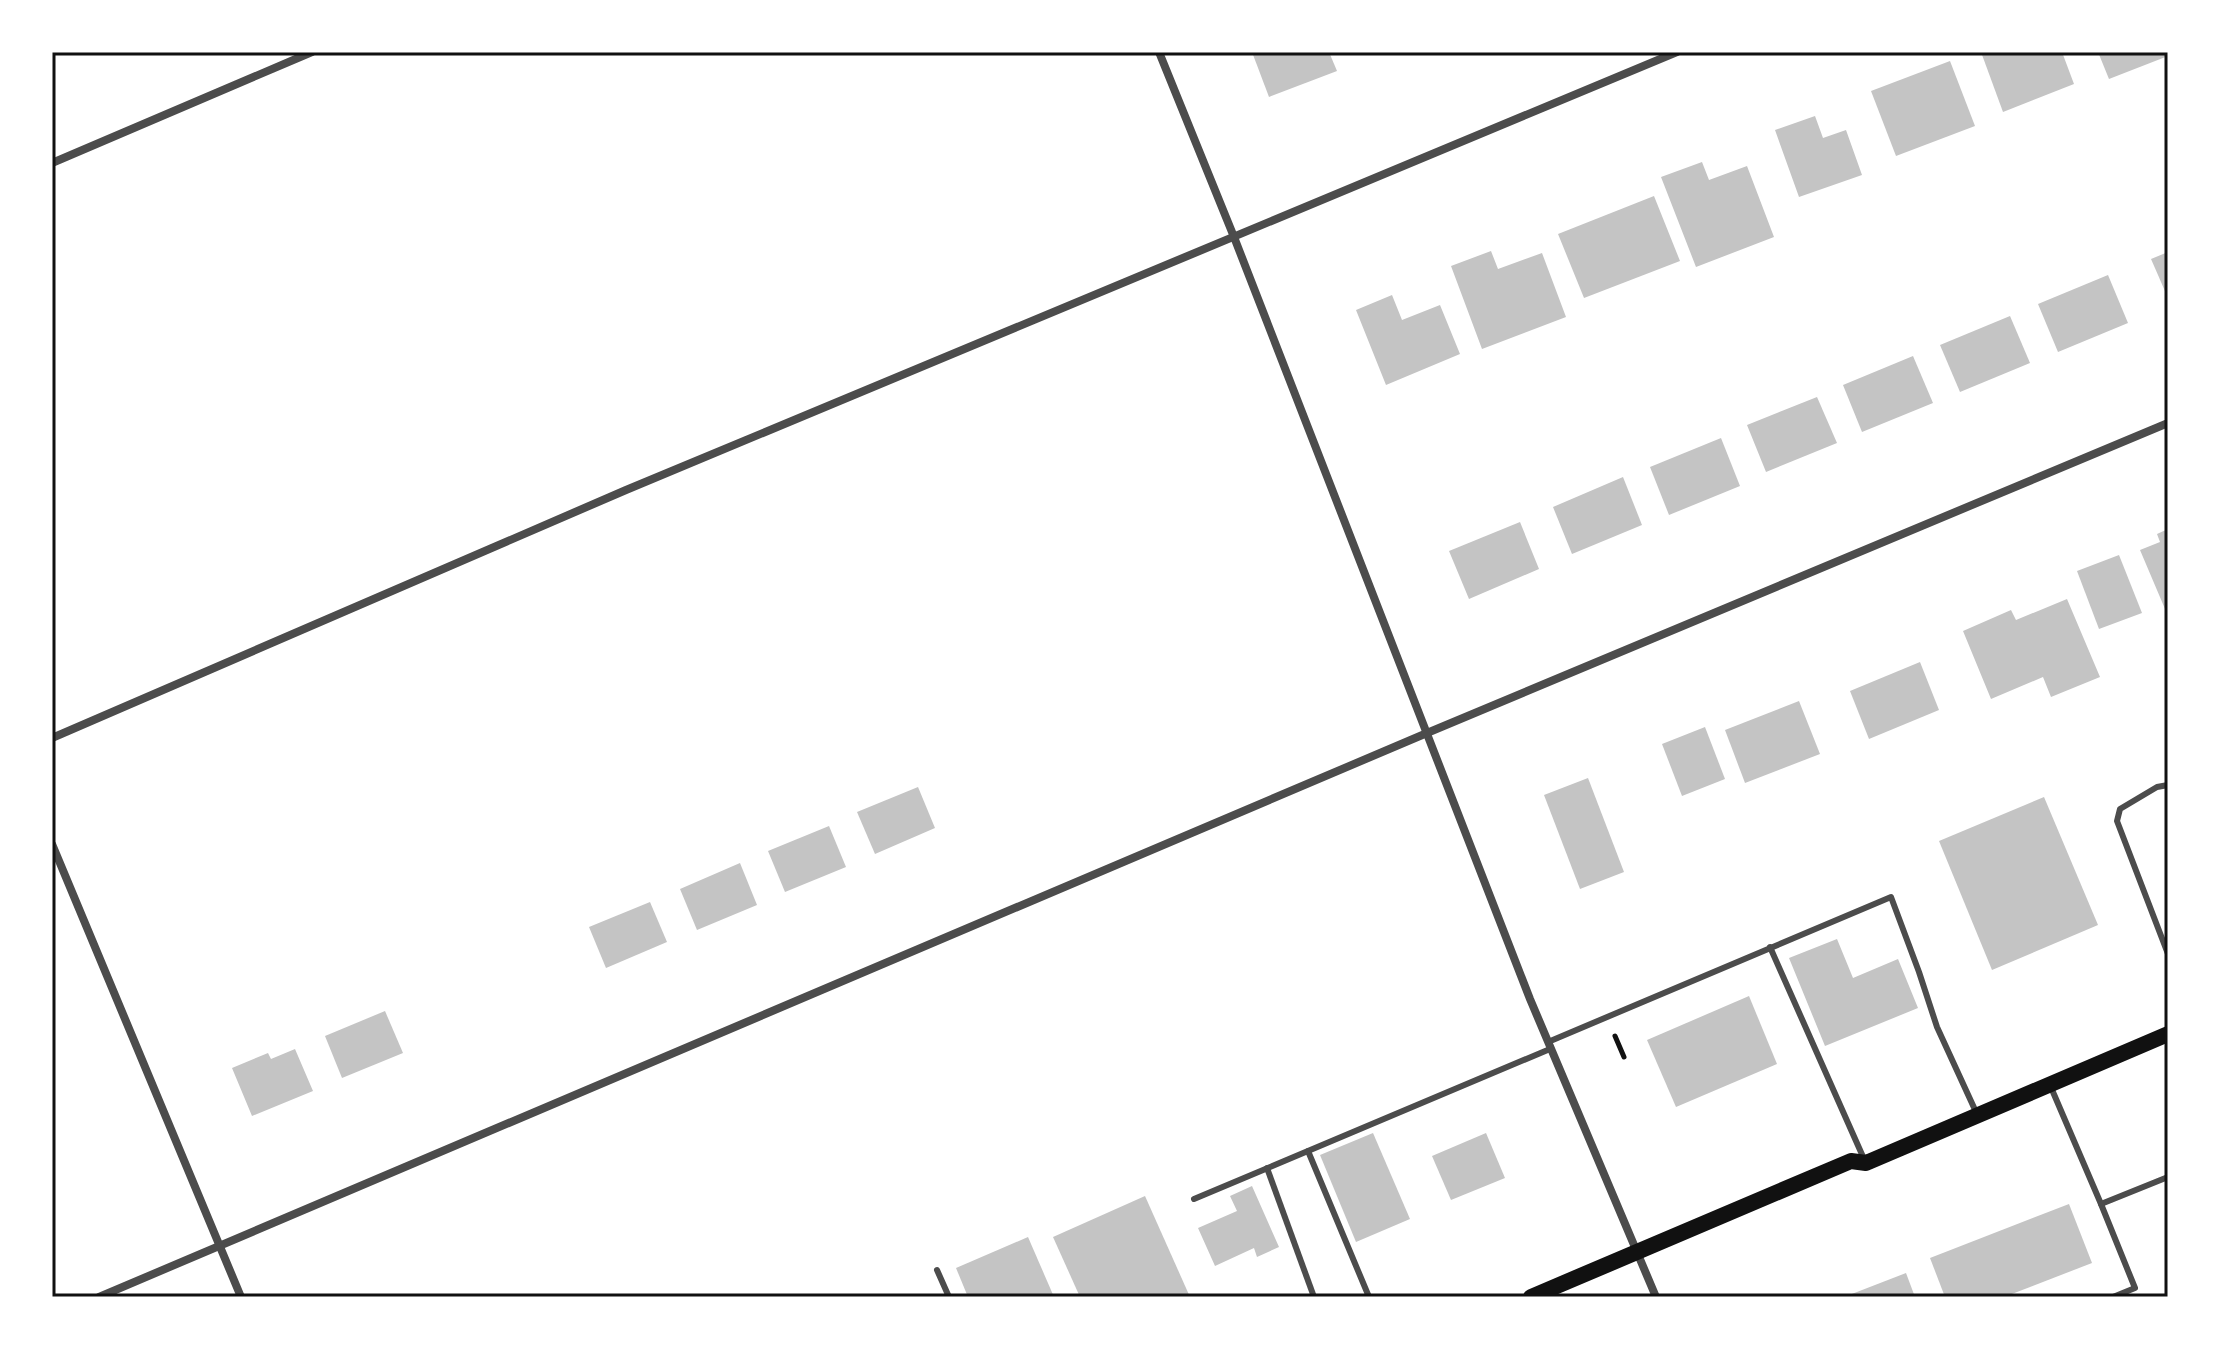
<svg xmlns="http://www.w3.org/2000/svg" width="2220" height="1349" font-family="Cabin,sans-serif">
<style>
.building{fill:#c4c4c4}
.lines{fill:none;stroke-linecap:round;stroke-linejoin:round}
.path{stroke:#111;stroke-width:5}
.service{stroke:#4c4c4c;stroke-width:6}
.minor{stroke:#4c4c4c;stroke-width:8}
.secondary{stroke:#111;stroke-width:16}
.neatline{fill:none;stroke:#111;stroke-width:3}
</style>
<rect width="100%" height="100%" fill="#fff"/>
<!-- building -->
<g class="building">
<path d="M1252 52H1329L1337 71 1269 97Z"/>
<path d="M1981 52H2062L2074 84 2003 112Z"/>
<path d="M2098 52H2168V56L2109 79Z"/>
<path d="M1950 61 1975 126 1896 156 1871 91Z"/>
<path d="M1815 116 1823 138 1846 130 1862 175 1799 197 1775 130Z"/>
<path d="M1702 162 1709 180 1747 166 1774 237 1696 267 1661 177Z"/>
<path d="M1654 196 1680 261 1584 298 1558 234Z"/>
<path d="M1491 251 1498 269 1542 253 1566 317 1482 349 1451 266Z"/>
<path d="M2168 252V298L2151 259Z"/>
<path d="M2108 275 2128 323 2058 352 2038 304Z"/>
<path d="M1392 295 1402 320 1440 305 1460 354 1386 385 1356 310Z"/>
<path d="M2010 316 2030 363 1960 392 1940 345Z"/>
<path d="M1913 356 1933 403 1862 432 1843 385Z"/>
<path d="M1817 397 1837 443 1766 472 1747 425Z"/>
<path d="M1721 438 1740 486 1669 515 1650 467Z"/>
<path d="M1623 477 1642 525 1572 554 1553 507Z"/>
<path d="M1520 522 1539 569 1469 599 1449 551Z"/>
<path d="M2168 529V616L2140 550 2160 542 2157 534Z"/>
<path d="M2119 555 2142 613 2099 629 2077 571Z"/>
<path d="M2067 599 2100 677 2051 697 2043 677 1991 699 1963 631 2011 610 2016 620Z"/>
<path d="M1920 662 1939 710 1869 739 1850 691Z"/>
<path d="M1799 701 1820 754 1745 783 1725 730Z"/>
<path d="M1705 727 1725 779 1682 796 1662 744Z"/>
<path d="M1588 778 1624 872 1580 889 1544 795Z"/>
<path d="M918 787 935 828 875 854 857 812Z"/>
<path d="M2044 797 2098 925 1992 970 1939 841Z"/>
<path d="M829 826 846 867 785 892 768 851Z"/>
<path d="M740 863 757 905 697 930 680 889Z"/>
<path d="M650 902 667 942 606 968 589 927Z"/>
<path d="M1837 939 1853 978 1898 959 1918 1008 1825 1046 1789 958Z"/>
<path d="M1749 996 1777 1064 1676 1107 1647 1040Z"/>
<path d="M385 1011 403 1053 342 1078 325 1036Z"/>
<path d="M295 1049 313 1091 252 1116 232 1068 268 1053 271 1059Z"/>
<path d="M1373 1133 1410 1219 1356 1242 1320 1155Z"/>
<path d="M1486 1133 1505 1178 1451 1200 1432 1156Z"/>
<path d="M1252 1186 1279 1247 1257 1257 1254 1248 1215 1266 1198 1228 1237 1211 1230 1196Z"/>
<path d="M1145 1196 1190 1297H1080L1053 1237Z"/>
<path d="M2069 1204 2092 1263 2004 1297H1945L1930 1258Z"/>
<path d="M1028 1237 1054 1297H968L956 1268Z"/>
<path d="M1906 1273 1915 1297H1844Z"/>
</g>
<g class="lines">
<!-- path -->
<path class="path" d="M1615 1036 1624 1057"/>
<!-- service -->
<g class="service">
<path d="M2168 785 2157 787 2120 809 2117 821 2168 954"/>
<path d="M1770 947 1864 1159"/>
<path d="M1548 1042 1891 897 1919 972 1937 1027 1976 1112"/>
<path d="M2050 1085 2101 1204"/>
<path d="M1308 1151 1369 1297"/>
<path d="M1267 1168 1314 1297"/>
<path d="M1194 1199 1550 1049"/>
<path d="M937 1270 949 1297"/>
<path d="M2113 1297 2135 1288 2101 1204 2168 1177"/>
</g>
<!-- minor -->
<g class="minor">
<path d="M1159 52 1234 237 1530 999 1656 1297"/>
<path d="M52 163 312 52"/>
<path d="M52 738 626 490 1677 52"/>
<path d="M52 844 241 1297"/>
<path d="M99 1297 1427 733 2168 423"/>
</g>
<!-- secondary -->
<path class="secondary" d="M1531 1297 1851 1161 1866 1163 2168 1034"/>
</g>
<!-- border -->
<rect width="2220" height="1349" fill="none" stroke="#ffffff" stroke-width="108"/>
<rect x="54" y="54" width="2112" height="1241" class="neatline"/>
</svg>
